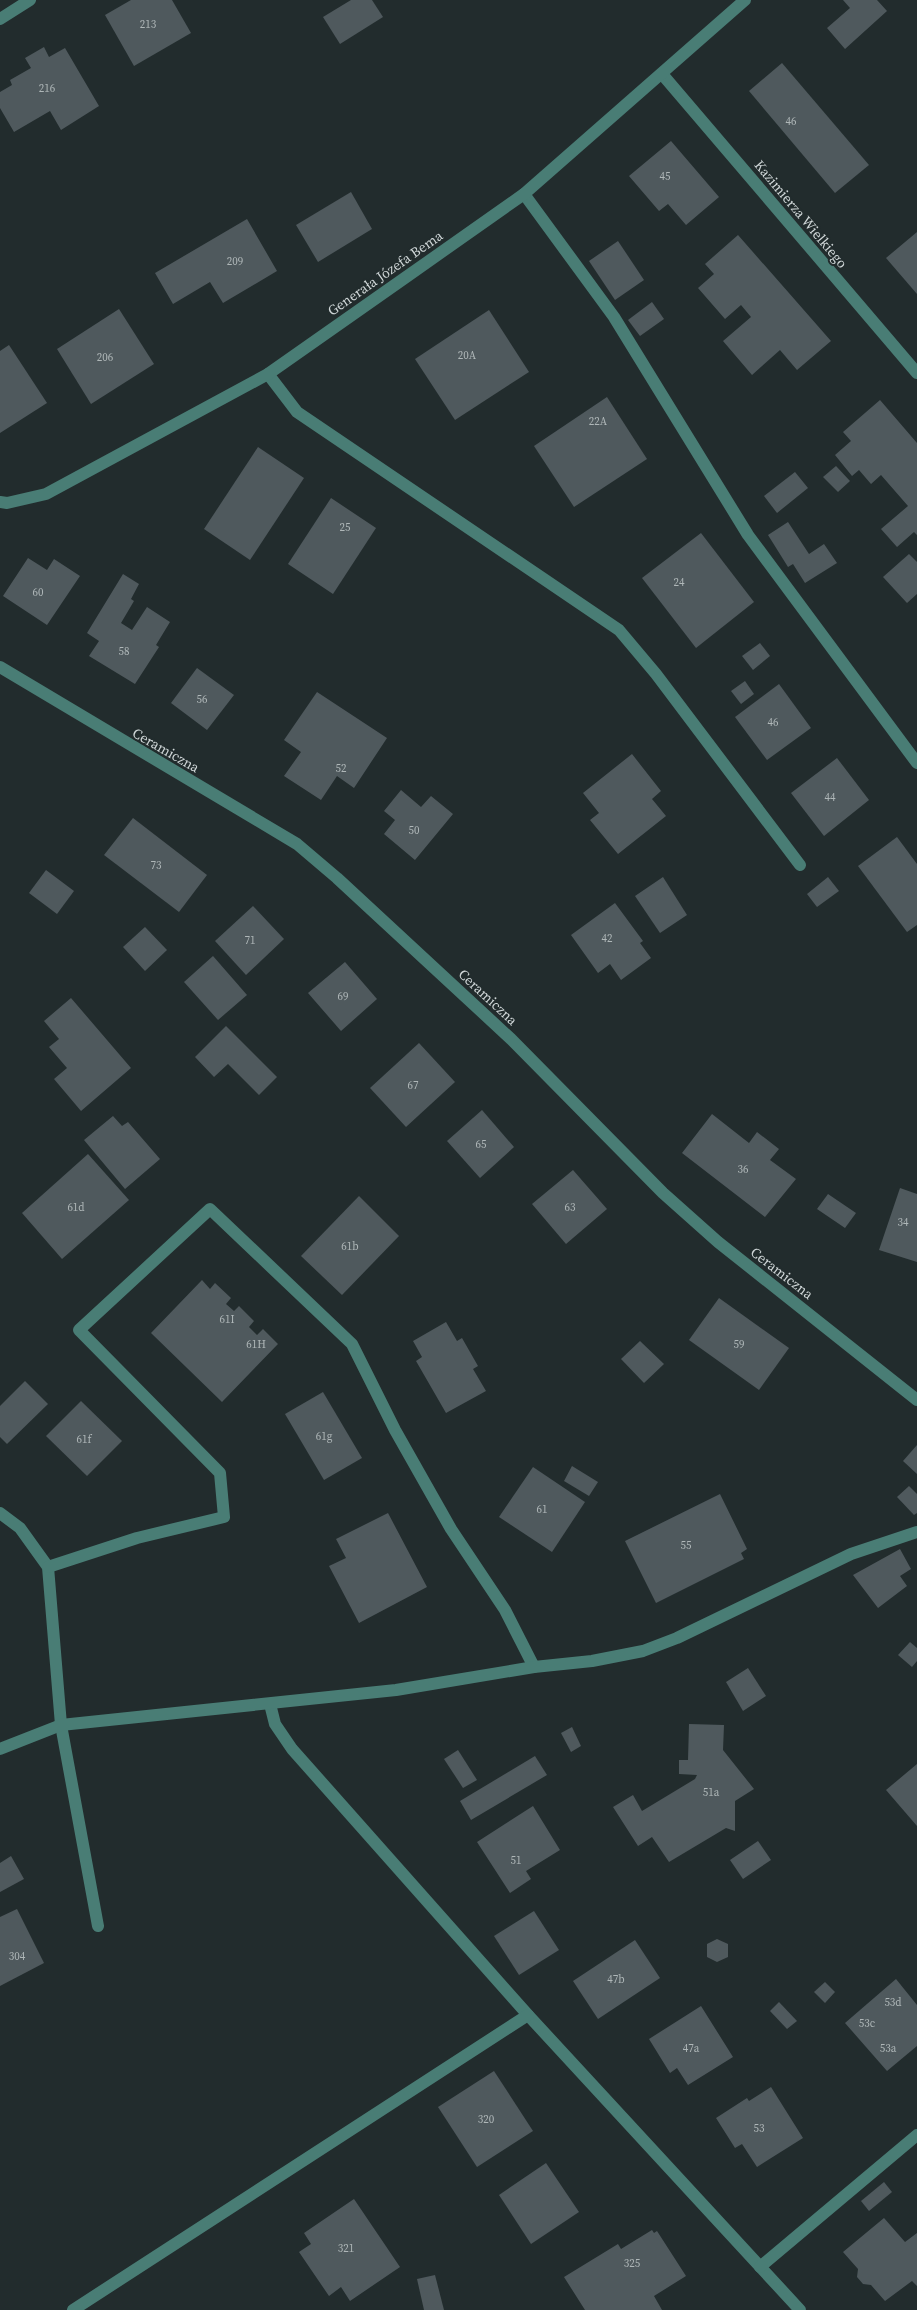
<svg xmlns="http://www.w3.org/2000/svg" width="917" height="2310" font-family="'Source Serif 4',serif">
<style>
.building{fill:#4f595d}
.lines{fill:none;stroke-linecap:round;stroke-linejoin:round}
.minor{stroke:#497d75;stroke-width:12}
.labels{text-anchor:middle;stroke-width:4;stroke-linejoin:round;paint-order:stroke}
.number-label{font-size:11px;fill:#afb7b8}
.street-label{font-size:14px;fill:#cfd6d7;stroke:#222c2d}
</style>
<rect width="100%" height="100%" fill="#222c2d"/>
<!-- building -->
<g class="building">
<path d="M131 0H172L191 33 134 66 105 15Z"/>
<path d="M351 0H372L383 17 340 44 323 17Z"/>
<path d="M843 0H877L887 11 845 49 827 28 850 8Z"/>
<path d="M44 47 49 57 65 48 99 106 61 130 50 111 14 132 0 108V92L12 85 10 80 31 68 25 58Z"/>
<path d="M782 63 869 165 835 193 749 91Z"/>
<path d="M671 141 719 197 686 225 668 204 659 211 629 176Z"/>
<path d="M351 192 372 229 318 262 296 225Z"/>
<path d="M247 219 277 271 223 303 210 282 173 304 155 273Z"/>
<path d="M917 232V294L886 258Z"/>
<path d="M738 235 831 341 797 370 780 350 752 375 723 341 751 317 741 305 725 319 698 288 714 274 705 264Z"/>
<path d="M618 241 644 280 615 300 589 261Z"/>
<path d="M652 302 664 319 640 336 628 320Z"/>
<path d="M119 309 154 364 91 404 57 349Z"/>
<path d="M489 310 529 372 455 420 415 359Z"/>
<path d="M9 345 47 403 0 433V351Z"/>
<path d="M607 397 647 459 574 507 534 446Z"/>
<path d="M880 400 917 443V535L914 532 897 547 881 529 908 506 881 475 871 484 859 470 852 476 835 455 851 441 843 432Z"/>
<path d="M258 447 304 478 250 560 204 529Z"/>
<path d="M836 466 850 481 838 492 823 477Z"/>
<path d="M795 472 808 488 777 513 764 496Z"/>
<path d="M331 498 376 528 333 594 288 564Z"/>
<path d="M788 522 809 554 824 544 837 563 805 583 793 564 788 567 768 535Z"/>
<path d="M701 533 754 602 696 648 642 578Z"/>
<path d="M909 554 917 562V594L907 603 883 577Z"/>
<path d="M28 558 47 570 54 559 80 576 47 625 3 596Z"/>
<path d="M123 574 139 584 131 599 134 601 121 623 132 630 147 607 170 622 156 645 159 647 135 684 89 656 99 641 87 633Z"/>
<path d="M760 643 770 656 753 670 742 656Z"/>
<path d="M197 668 234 695 207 730 171 703Z"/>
<path d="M745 681 754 694 741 704 731 691Z"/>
<path d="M779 684 811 728 767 760 735 717Z"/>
<path d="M317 692 387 738 354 788 337 776 321 800 284 776 301 752 284 740Z"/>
<path d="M632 754 661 791 652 799 666 816 618 854 590 820 599 813 583 793Z"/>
<path d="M837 758 869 800 824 836 791 793Z"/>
<path d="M401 790 421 807 431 796 453 814 415 860 384 834 395 820 384 811Z"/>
<path d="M133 818 207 875 179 912 104 855Z"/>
<path d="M897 837 917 864V925L907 932 858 866Z"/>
<path d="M46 870 74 891 57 914 29 893Z"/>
<path d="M663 877 687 915 660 933 635 896Z"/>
<path d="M828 877 839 891 817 907 807 894Z"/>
<path d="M615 903 643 941 640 943 651 958 621 980 610 964 598 973 571 935Z"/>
<path d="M253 906 284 939 246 975 215 941Z"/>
<path d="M145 927 167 950 145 971 123 947Z"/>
<path d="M213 956 247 995 218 1020 184 982Z"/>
<path d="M345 962 377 999 341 1031 308 993Z"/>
<path d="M71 998 131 1068 81 1111 54 1079 67 1068 49 1047 59 1039 44 1021Z"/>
<path d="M226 1026 277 1077 259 1095 228 1064 214 1077 195 1057Z"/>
<path d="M419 1043 455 1082 406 1127 370 1088Z"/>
<path d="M482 1110 514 1147 480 1178 447 1141Z"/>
<path d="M712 1114 749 1143 757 1132 779 1149 770 1160 796 1179 765 1217 682 1153Z"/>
<path d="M113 1116 122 1126 128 1122 160 1159 125 1189 84 1140Z"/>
<path d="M88 1154 129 1200 62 1259 22 1213Z"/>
<path d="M573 1170 607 1209 566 1244 532 1204Z"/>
<path d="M900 1188 917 1194V1262L879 1250Z"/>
<path d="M828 1194 856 1213 845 1228 817 1209Z"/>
<path d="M359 1196 399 1236 342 1295 301 1256Z"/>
<path d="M202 1280 210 1289 215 1283 231 1298 226 1304 234 1311 239 1306 254 1321 249 1327 257 1335 263 1329 278 1344 222 1402 151 1333Z"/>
<path d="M719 1298 789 1348 759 1390 689 1340Z"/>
<path d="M446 1322 457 1341 462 1338 478 1366 473 1369 486 1391 446 1413 416 1361 422 1357 413 1341Z"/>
<path d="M640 1341 664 1364 644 1383 621 1359Z"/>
<path d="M25 1381 48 1404 7 1444 0 1437V1406Z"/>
<path d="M323 1392 362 1458 324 1480 285 1414Z"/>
<path d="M81 1401 122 1441 87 1476 46 1436Z"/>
<path d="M917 1445V1474L903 1461Z"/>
<path d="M572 1466 598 1482 589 1496 564 1481Z"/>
<path d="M533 1467 585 1502 552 1552 499 1517Z"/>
<path d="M909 1486 917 1494V1513L914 1515 897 1497Z"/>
<path d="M720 1494 747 1549 741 1553 744 1559 656 1603 625 1541Z"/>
<path d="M388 1513 427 1587 359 1623 329 1566 346 1558 336 1539Z"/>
<path d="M900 1549 911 1569 900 1576 907 1586 878 1608 853 1575Z"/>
<path d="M910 1642 917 1648V1661L912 1667 898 1655Z"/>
<path d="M748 1668 766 1696 743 1711 726 1682Z"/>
<path d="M689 1724 724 1725 723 1750 754 1789 735 1801V1831L726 1828 669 1862 652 1837 638 1846 613 1807 633 1795 642 1811 695 1779 697 1775 679 1774V1760H688Z"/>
<path d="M572 1727 581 1746 571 1752 561 1733Z"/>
<path d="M458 1750 477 1780 463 1788 444 1759Z"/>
<path d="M535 1756 547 1775 471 1820 460 1801Z"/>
<path d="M917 1764V1826L886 1790Z"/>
<path d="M533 1806 560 1850 526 1871 531 1879 510 1893 477 1842Z"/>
<path d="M758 1841 771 1860 743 1879 730 1860Z"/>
<path d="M11 1856 24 1879 0 1892V1863Z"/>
<path d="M17 1909 44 1963 0 1986V1917Z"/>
<path d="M534 1911 559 1950 519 1975 494 1936Z"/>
<path d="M717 1939 728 1944V1957L717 1962 707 1957V1944Z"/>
<path d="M635 1940 660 1978 598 2019 573 1981Z"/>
<path d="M896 1979 917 2005V2046L887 2071 845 2023Z"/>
<path d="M825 1982 835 1992 825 2003 814 1992Z"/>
<path d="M779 2002 797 2021 787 2029 770 2011Z"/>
<path d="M701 2006 733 2057 688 2085 677 2068 670 2073 649 2039Z"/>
<path d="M494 2071 533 2131 477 2167 438 2107Z"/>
<path d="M771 2087 803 2138 757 2167 742 2144 735 2148 716 2118 747 2098 749 2101Z"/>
<path d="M546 2163 579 2212 531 2244 499 2195Z"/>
<path d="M884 2182 892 2192 869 2211 861 2201Z"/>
<path d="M354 2199 400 2267 350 2301 341 2287 329 2296 299 2252 311 2244 304 2233Z"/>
<path d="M884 2218 905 2242 917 2233V2286L912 2281 885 2301 871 2285 863 2284 857 2277 858 2269 843 2252Z"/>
<path d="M652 2230 654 2233 657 2231 686 2276 654 2296 662 2310H585L564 2277 618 2244 621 2249Z"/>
<path d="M435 2275 444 2310H424L417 2279Z"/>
</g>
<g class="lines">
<!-- minor -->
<g class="minor">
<path d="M0 19 30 0"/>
<path d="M662 74 917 373"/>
<path d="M524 194 614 317 748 535 917 763"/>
<path d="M268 374 297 412 619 630 656 674 800 865"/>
<path d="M0 502 7 503 46 494 268 374 409 275 524 194 745 0"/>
<path d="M0 667 297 844 337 878 511 1039 663 1193 718 1242 917 1400"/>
<path d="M0 1513 20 1528 48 1567 61 1725 98 1926"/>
<path d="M48 1567 137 1538 224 1517 220 1473 79 1330 210 1209 352 1344 395 1430 451 1529 505 1610 534 1667"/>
<path d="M270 1704 275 1724 292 1749 528 2015 800 2310"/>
<path d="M0 1749 61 1725 396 1690 534 1667 592 1661 643 1651 677 1638 851 1554 917 1532"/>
<path d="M760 2267 917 2135"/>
<path d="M73 2310 528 2015"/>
</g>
</g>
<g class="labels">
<!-- number labels -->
<g class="number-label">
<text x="148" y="28">213</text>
<text x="47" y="92">216</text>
<text x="791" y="125">46</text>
<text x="665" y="180">45</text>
<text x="235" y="265">209</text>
<text x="467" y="359">20A</text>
<text x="105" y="361">206</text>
<text x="598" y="425">22A</text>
<text x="345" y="531">25</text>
<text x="679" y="586">24</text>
<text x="38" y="596">60</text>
<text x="124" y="655">58</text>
<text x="202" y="703">56</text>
<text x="773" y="726">46</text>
<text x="341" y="772">52</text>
<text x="830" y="801">44</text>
<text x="414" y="834">50</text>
<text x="156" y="869">73</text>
<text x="607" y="942">42</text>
<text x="250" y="944">71</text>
<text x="343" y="1000">69</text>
<text x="413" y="1089">67</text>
<text x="481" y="1148">65</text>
<text x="743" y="1173">36</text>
<text x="76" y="1211">61d</text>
<text x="570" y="1211">63</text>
<text x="903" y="1226">34</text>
<text x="350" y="1250">61b</text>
<text x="227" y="1323">61I</text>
<text x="256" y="1348">61H</text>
<text x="739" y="1348">59</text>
<text x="324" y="1440">61g</text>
<text x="84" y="1443">61f</text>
<text x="542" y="1513">61</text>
<text x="686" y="1549">55</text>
<text x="711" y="1796">51a</text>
<text x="516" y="1864">51</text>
<text x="17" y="1960">304</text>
<text x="616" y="1983">47b</text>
<text x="893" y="2006">53d</text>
<text x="867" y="2027">53c</text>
<text x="691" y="2052">47a</text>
<text x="888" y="2052">53a</text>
<text x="486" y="2123">320</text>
<text x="759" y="2132">53</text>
<text x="346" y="2252">321</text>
<text x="632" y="2267">325</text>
</g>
<!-- street labels -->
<g class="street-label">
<text transform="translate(801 214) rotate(50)" y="5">Kazimierza Wielkiego</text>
<text transform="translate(385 273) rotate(-35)" y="5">Generała Józefa Bema</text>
<text transform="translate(166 750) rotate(30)" y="5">Ceramiczna</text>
<text transform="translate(488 997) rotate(43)" y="5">Ceramiczna</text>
<text transform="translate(782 1273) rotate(38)" y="5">Ceramiczna</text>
</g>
</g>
</svg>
